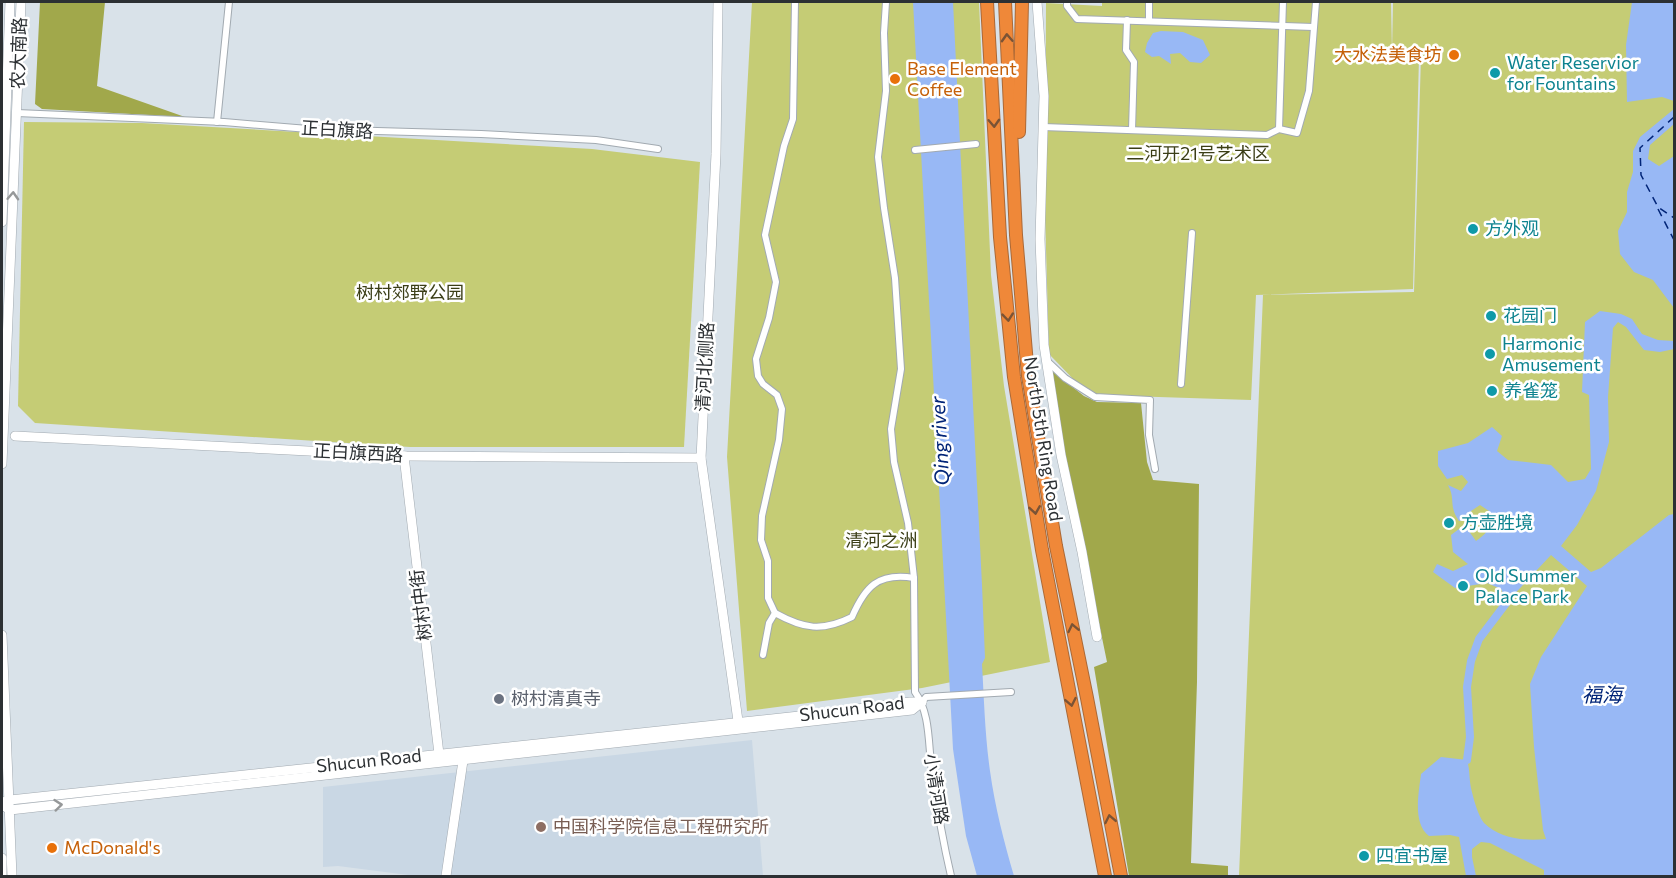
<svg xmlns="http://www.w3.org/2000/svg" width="1676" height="878" font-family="Commissioner,'Noto Sans SC',sans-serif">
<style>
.built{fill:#c9d7e4}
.green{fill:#c5cc75}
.forest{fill:#a1a84b}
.water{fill:#98b8f5}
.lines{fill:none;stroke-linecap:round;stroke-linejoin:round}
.canal{stroke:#98b8f5;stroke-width:8}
.ferry{stroke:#012477;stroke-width:1.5;stroke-dasharray:8 6;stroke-linecap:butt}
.street-casing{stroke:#a2aab1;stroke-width:8}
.secondary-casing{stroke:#a2aab1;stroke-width:10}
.highway-casing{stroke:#ab6937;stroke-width:14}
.street{stroke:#fff;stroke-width:6}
.secondary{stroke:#fff;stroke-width:9}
.highway{stroke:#ef8839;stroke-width:12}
.oneway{stroke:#7a5335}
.oneway2{stroke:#969899}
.food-dot{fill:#e8710a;stroke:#fff;stroke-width:2}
.culture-dot{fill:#0f9aa8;stroke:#fff;stroke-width:2}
.worship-dot{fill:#6b7280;stroke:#fff;stroke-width:2}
.education-dot{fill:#8d6e63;stroke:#fff;stroke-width:2}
.labels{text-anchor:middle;stroke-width:5;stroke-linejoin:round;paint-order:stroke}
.street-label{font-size:18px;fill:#2c3033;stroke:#fff}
.food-label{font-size:18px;fill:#c56008;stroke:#fff;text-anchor:start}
.culture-label{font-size:18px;fill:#0d838f;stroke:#fff;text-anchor:start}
.park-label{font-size:18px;fill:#3b3e17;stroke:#fff}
.worship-label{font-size:18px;fill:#5b616d;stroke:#fff;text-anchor:start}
.education-label{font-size:18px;fill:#785e54;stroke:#fff;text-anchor:start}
.water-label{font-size:20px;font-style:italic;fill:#012477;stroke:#fff}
</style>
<rect width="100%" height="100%" fill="#d9e2e9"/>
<!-- built -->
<path class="built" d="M752 740 763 876H416L338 866 323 867V787Z"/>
<!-- green -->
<g class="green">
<path d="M752 2H979L991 275 1004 386 1050 662 922 688 747 711 727 457Z"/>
<path d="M1102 2H1391L1392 53 1393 2H1674V876H1239L1263 295 1414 292 1421 56H1416L1419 57 1413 289 1256 295 1251 400 1097 395 1078 384 1049 354 1045 213 1046 3 1102 6Z"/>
<path d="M24 122 142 123 592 149 700 162 684 447H410L35 423 18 406Z"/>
</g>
<!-- forest -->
<g class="forest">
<path d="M40 2H105L97 86 185 117 42 109 35 104Z"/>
<path d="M1052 371 1084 396 1097 402 1141 403 1147 462 1153 480 1199 484 1197 682 1191 863 1228 866V876H1129L1094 667 1107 662 1064 453Z"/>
</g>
<!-- water -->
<g class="water">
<path d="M913 2H953L982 585 985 658 982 664C984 699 985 736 990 771 995 807 1004 842 1014 876H977L966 836 953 749Z"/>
<path d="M1632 2H1674V101L1662 97 1627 102 1626 45Z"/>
<path d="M1161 31 1183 32 1203 40 1210 55 1201 63 1190 62 1180 53 1170 54 1171 64 1159 56 1152 57 1145 52 1147 43 1153 33Z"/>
<path d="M1674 109V124L1650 145 1648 159 1659 166 1674 156V308L1653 280 1634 272 1620 254 1618 231 1627 212V192L1633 172V151L1640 137Z"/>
<path d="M1600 311 1621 314 1632 319 1642 334 1658 340 1674 341V349L1660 352 1644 350 1626 327 1618 322 1613 328 1608 397 1609 442 1596 491 1577 525 1561 546 1591 572 1601 568 1669 515 1674 514V876H1544V870L1490 843 1481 842 1472 849V857L1476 876H1466L1459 837 1450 835 1429 836C1412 823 1419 792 1421 774L1441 757 1467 760C1470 770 1469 778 1471 788 1473 797 1478 816 1484 823 1500 839 1525 841 1546 839L1543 830 1534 747 1530 684 1541 657 1587 586 1551 555 1507 602 1501 589 1487 583 1455 588 1433 572 1437 564 1453 571 1468 564 1453 552 1451 535 1459 529 1466 527 1476 541C1489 532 1492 527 1489 511L1480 505 1471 511 1469 519 1459 521C1448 505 1456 500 1448 485L1461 491 1468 482 1462 475 1447 479 1438 466V451L1468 443 1492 427 1502 436 1497 451 1508 460 1551 465 1568 482 1585 479 1591 469 1589 395 1582 392 1585 322Z"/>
</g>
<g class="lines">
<!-- canal -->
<path class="canal" d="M1467 760 1470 737 1467 687 1471 661 1479 639 1507 602"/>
<!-- ferry -->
<g class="ferry">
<path d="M1674 117 1640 148 1641 175 1658 207 1674 218"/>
<path d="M1658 209 1674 240"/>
</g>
<defs>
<g id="street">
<path d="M886 2 884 33 886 91 878 157 884 208 895 278 901 369 891 429 894 462 908 523 914 578 915 692C931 714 928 746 932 772 937 807 943 842 951 876"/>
<path d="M1067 2V6L1077 19 1313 27"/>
<path d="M1149 2V21"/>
<path d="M1127 20 1126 50 1134 62 1132 130"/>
<path d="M17 113 224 122 308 129 481 134 596 140 658 149"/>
<path d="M217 122 229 2"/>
<path d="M1043 127 1267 135 1279 129 1297 133 1309 91 1316 2"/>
<path d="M1279 129 1283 2"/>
<path d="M915 150 976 144"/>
<path d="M1047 361 1065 378 1095 397 1150 400 1149 435 1155 469"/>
<path d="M1181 384 1192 233"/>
<path d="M775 613 768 598V561L761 540 762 516 779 440 782 409 777 395 763 384 758 376 756 359 769 318 776 282 765 235 784 146 793 119 795 2"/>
<path d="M763 655 769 623 775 613C804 629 822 632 852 617 865 587 878 572 914 578"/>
<path d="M922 702 926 697 1011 692"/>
</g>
<g id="secondary">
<path d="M718 2 716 154 701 458 739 728"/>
<path d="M1037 2 1044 96 1040 239 1044 345 1061 455 1082 552 1097 637"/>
<path d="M2 222 10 2"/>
<path d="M15 436 407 456 701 458"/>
<path d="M404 456 439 754"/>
<path d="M2 464 21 2"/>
<path d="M2 635 12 876"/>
<path d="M2 802 10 800 827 713 910 702H922"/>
<path d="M2 805 10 810 912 710 922 702"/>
<path d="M2 858V876"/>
<path d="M446 876 464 754"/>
</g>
<g id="highway">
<path d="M987 2 1000 237 1014 377 1042 550 1105 876"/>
<path d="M1005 2 1016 235 1028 376 1056 546 1087 698 1121 876"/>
<path d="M1019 132 1022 2"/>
</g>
</defs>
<!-- street casing -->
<use href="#street" class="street-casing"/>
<!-- secondary casing -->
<use href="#secondary" class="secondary-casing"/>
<!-- highway casing -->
<use href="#highway" class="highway-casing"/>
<!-- street -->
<use href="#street" class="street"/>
<!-- secondary -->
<use href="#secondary" class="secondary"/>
<!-- highway -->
<use href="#highway" class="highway"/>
</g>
<!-- one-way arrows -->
<defs><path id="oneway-chevron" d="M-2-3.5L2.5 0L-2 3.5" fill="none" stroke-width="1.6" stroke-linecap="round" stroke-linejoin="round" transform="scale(1.5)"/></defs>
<g class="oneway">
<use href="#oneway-chevron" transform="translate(1007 38) rotate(-93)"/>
<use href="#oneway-chevron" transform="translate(994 123) rotate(87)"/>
<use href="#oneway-chevron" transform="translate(1008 317) rotate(84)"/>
<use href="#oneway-chevron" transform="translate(1035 510) rotate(81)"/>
<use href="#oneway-chevron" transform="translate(1073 628) rotate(-102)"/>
<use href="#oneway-chevron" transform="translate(1071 702) rotate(79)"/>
<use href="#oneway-chevron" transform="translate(1110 819) rotate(-101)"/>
</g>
<g class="oneway2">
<use href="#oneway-chevron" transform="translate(13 196) rotate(-87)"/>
<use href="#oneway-chevron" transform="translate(58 805) rotate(-6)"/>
</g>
<!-- markers -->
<g class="food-dot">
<circle cx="1454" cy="55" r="6"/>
<circle cx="895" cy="79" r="6"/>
<circle cx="52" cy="848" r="6"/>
</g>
<g class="culture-dot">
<circle cx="1495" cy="73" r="6"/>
<circle cx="1473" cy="229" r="6"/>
<circle cx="1491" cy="316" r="6"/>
<circle cx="1490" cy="354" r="6"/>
<circle cx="1492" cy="391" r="6"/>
<circle cx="1449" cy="523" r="6"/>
<circle cx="1463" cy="586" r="6"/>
<circle cx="1364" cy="856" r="6"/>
</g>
<circle class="worship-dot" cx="499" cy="699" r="6"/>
<circle class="education-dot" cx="541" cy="827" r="6"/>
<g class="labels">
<!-- street labels -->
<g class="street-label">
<text transform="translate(19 53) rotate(-88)" y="6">农大南路</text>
<text transform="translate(337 130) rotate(3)" y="6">正白旗路</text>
<text transform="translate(705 367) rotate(-87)" y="6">清河北侧路</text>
<text transform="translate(1043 439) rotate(81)" y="6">North 5th Ring Road</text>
<text transform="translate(358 453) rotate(3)" y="6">正白旗西路</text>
<text transform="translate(421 605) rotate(-97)" y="6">树村中街</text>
<text transform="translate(852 709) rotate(-7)" y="6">Shucun Road</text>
<text transform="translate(369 761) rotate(-6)" y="6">Shucun Road</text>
<text transform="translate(936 789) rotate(81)" y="6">小清河路</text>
</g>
<!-- food labels -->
<g class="food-label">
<text x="1442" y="61" text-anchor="end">大水法美食坊</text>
<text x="907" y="75">Base Element<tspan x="907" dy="21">Coffee</tspan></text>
<text x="64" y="854">McDonald's</text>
</g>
<!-- culture labels -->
<g class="culture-label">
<text x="1507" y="69">Water Reservior<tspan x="1507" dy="21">for Fountains</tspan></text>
<text x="1485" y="235">方外观</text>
<text x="1503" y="322">花园门</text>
<text x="1502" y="350">Harmonic<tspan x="1502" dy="21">Amusement</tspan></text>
<text x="1504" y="397">养雀笼</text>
<text x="1461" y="529">方壶胜境</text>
<text x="1475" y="582">Old Summer<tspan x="1475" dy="21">Palace Park</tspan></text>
<text x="1376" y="862">四宜书屋</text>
</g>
<!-- park labels -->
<g class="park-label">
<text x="1198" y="160">二河开21号艺术区</text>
<text x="410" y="299">树村郊野公园</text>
<text x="881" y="547">清河之洲</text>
</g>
<!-- worship labels -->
<g class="worship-label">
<text x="511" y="705">树村清真寺</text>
</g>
<!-- education labels -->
<g class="education-label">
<text x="553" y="833">中国科学院信息工程研究所</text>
</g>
<!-- water labels -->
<g class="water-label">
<text transform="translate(940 441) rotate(-93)" y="7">Qing river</text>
<text x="1602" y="702">福海</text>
</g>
</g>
<!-- border -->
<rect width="1676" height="878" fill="none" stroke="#2c3033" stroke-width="6"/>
</svg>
